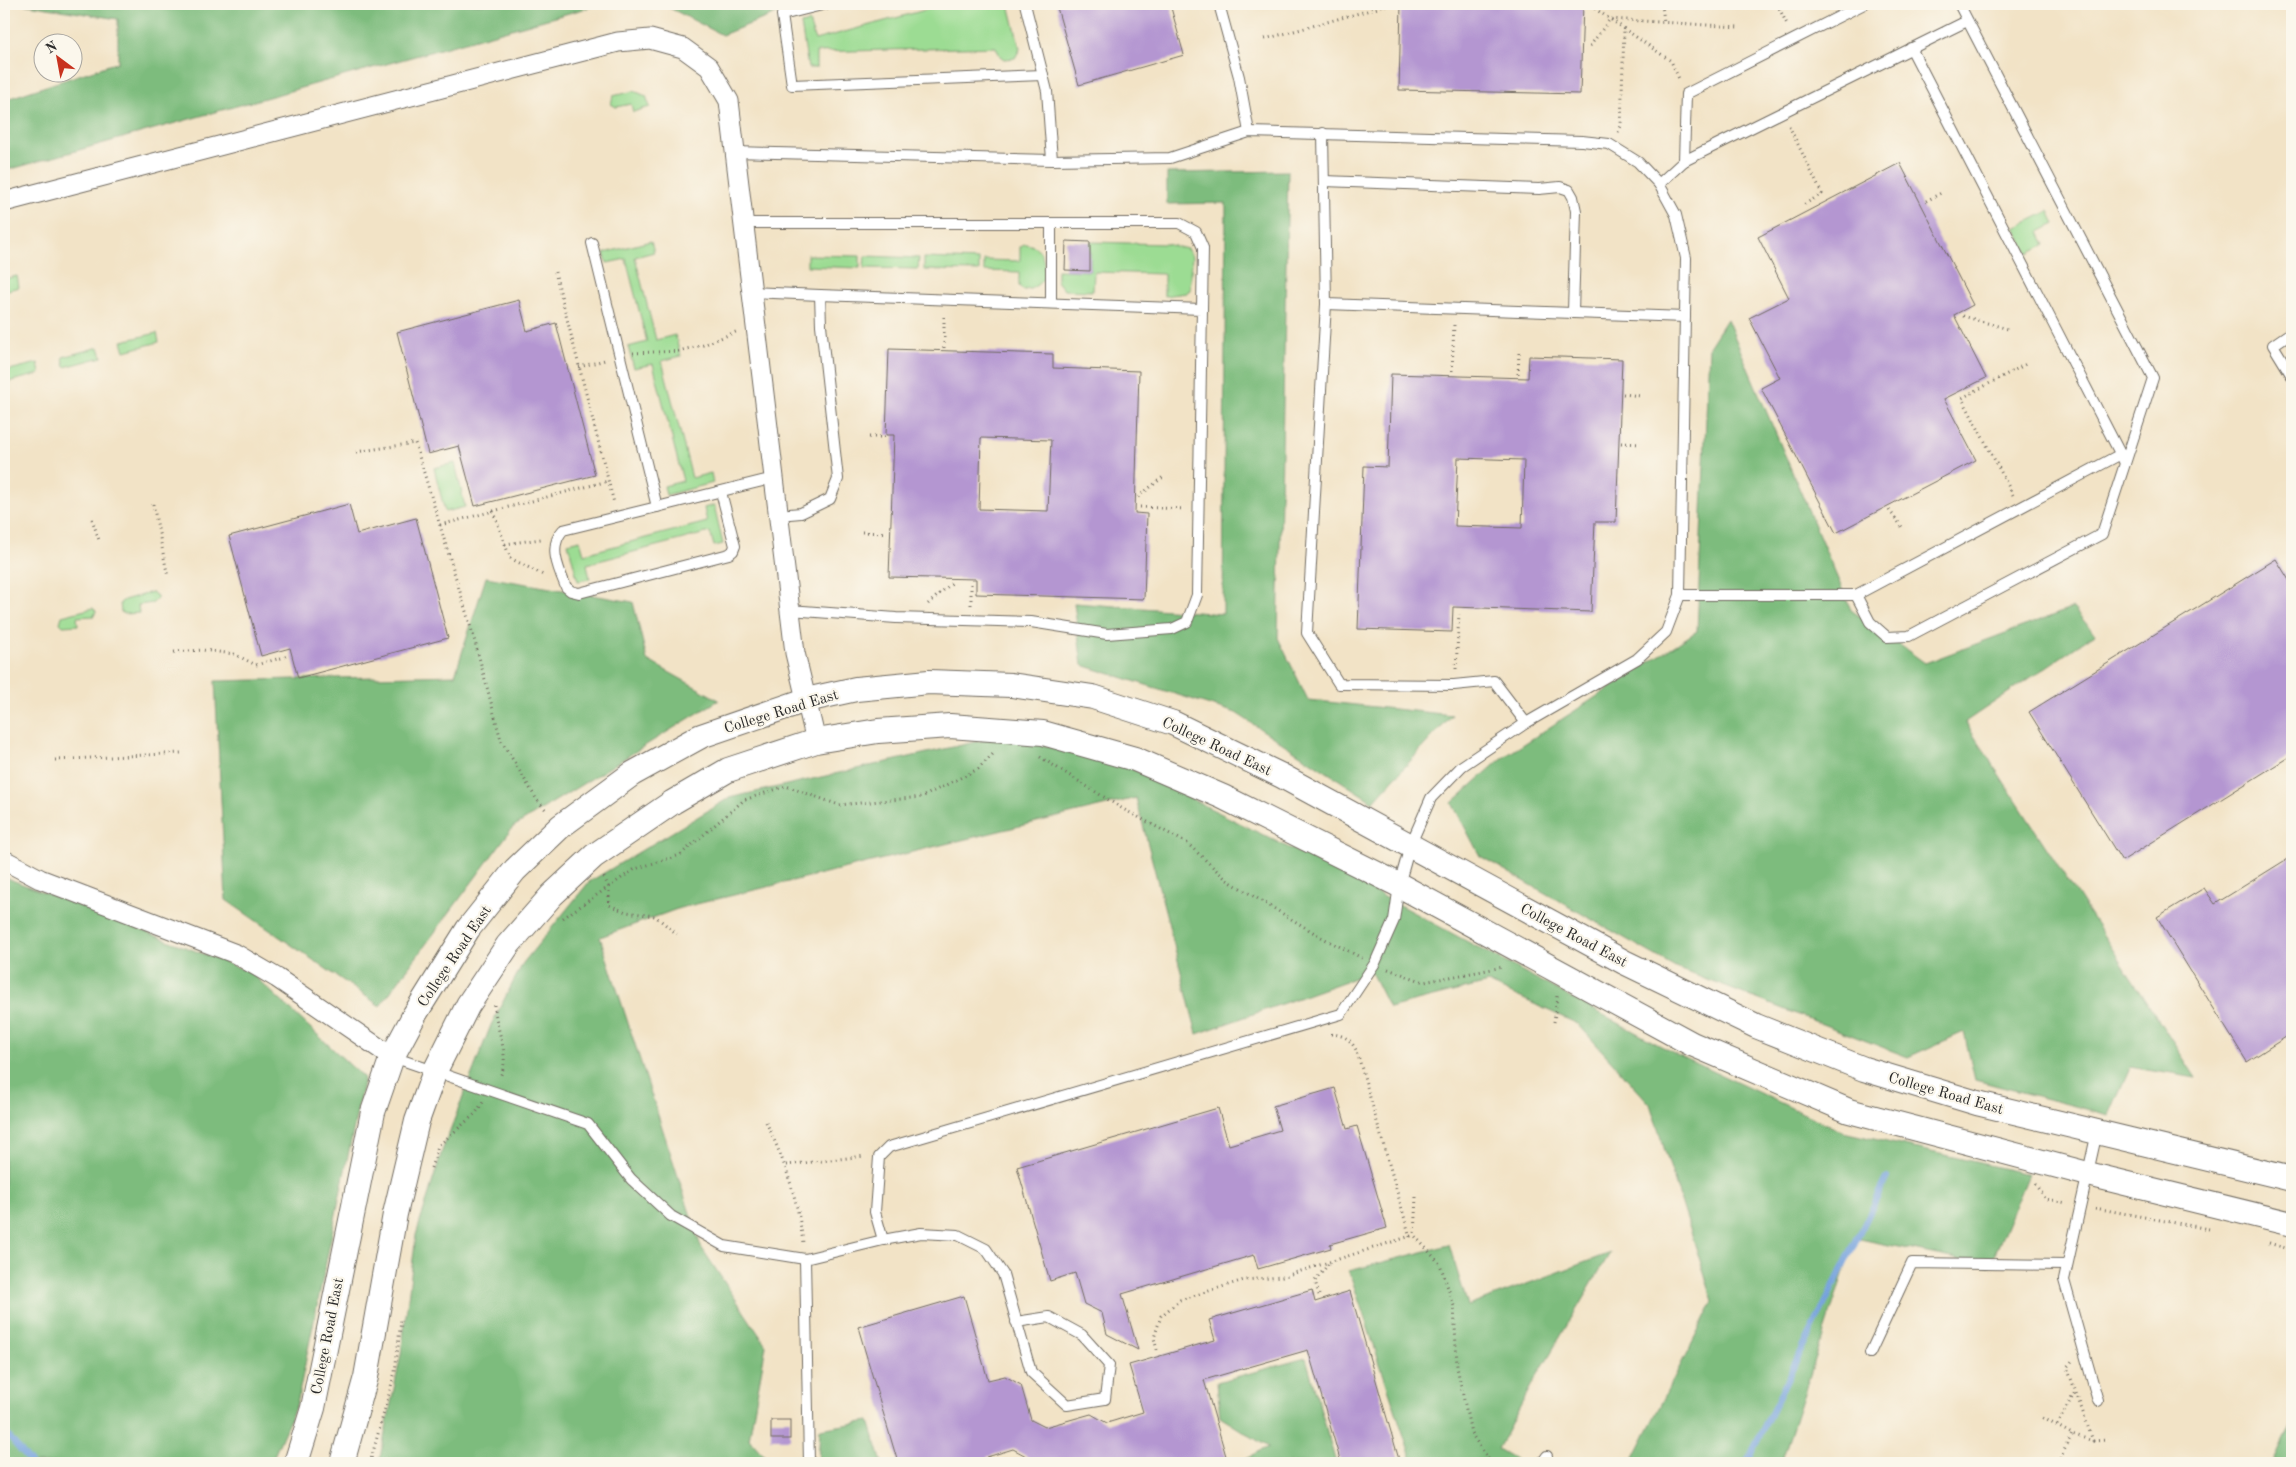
<svg xmlns="http://www.w3.org/2000/svg" width="2296" height="1467" font-family="'Old Standard TT',serif">
<style>
.green{fill:#9cdc93;stroke:#64845f}
.forest{fill:#7dbc7d;stroke:#547454}
.lines{fill:none;stroke-linecap:round;stroke-linejoin:round}
.stream{stroke:#74a2dd;stroke-width:6}
.building{fill:#b496d1;fill-rule:evenodd}
.service-casing{stroke:#716b61;stroke-width:12}
.minor-casing{stroke:#716b61;stroke-width:21}
.tertiary-casing{stroke:#716b61;stroke-width:26}
.path{stroke:#716b61;stroke-width:3;stroke-dasharray:1 4;stroke-linecap:butt}
.service{stroke:#fff;stroke-width:10}
.minor{stroke:#fff;stroke-width:19}
.tertiary{stroke:#fff;stroke-width:24}
.labels{text-anchor:middle;stroke-width:4.5;stroke-linejoin:round;paint-order:stroke}
.street-label{font-size:15px;fill:#2b2b2b;stroke:#fbf7ec}
</style>
<rect width="100%" height="100%" fill="#fbf7ec"/>
<filter id="ink" filterUnits="userSpaceOnUse"><feTurbulence type="fractalNoise" baseFrequency=".02" numOctaves="2"/><feDisplacementMap in="SourceGraphic" scale="10" xChannelSelector="R" yChannelSelector="G"/><feConvolveMatrix kernelMatrix="1 2 1 2 8 2 1 2 1" color-interpolation-filters="sRGB"/></filter>
<filter id="wash" filterUnits="userSpaceOnUse"><feTurbulence type="fractalNoise" baseFrequency=".0096" numOctaves="4" result="noise"/><feDisplacementMap in="SourceGraphic" scale="20" xChannelSelector="R" yChannelSelector="G"/><feGaussianBlur stdDeviation="1.12" result="paint"/><feColorMatrix in="noise" values="0 0 0 0 0 0 0 0 0 0 0 0 0 0 0 0 0 1.4 0 .05"/><feComposite in="paint" operator="in"/></filter>
<g filter="url(#wash)">
<rect width="100%" height="100%" fill="#f2e3c6"/>
<!-- green -->
<g class="green">
<path d="M947 4H1009L1020 49 1015 58 1004 59 1000 56 996 47 816 52V68H808L801 24 809 22 815 40Z"/>
<path d="M634 91 646 96 650 107 633 112 631 104 616 107 611 104 613 96Z"/>
<path d="M2049 211 2055 224 2039 232 2045 245 2028 254 2015 228Z"/>
<path d="M651 241 654 252 635 257 656 340 675 335 681 356 662 361 692 478 711 473 713 483 666 495 664 486 683 481 653 364 634 368 628 347 647 342 626 259 607 263 604 253Z"/>
<path d="M1090 242 1166 244 1187 249 1192 256 1190 290 1186 293 1164 296V274L1094 272 1093 291 1064 290 1057 281V270L1090 271Z"/>
<path d="M1024 244C1044 245 1045 261 1044 278 1038 285 1032 290 1023 290L1019 286V272L984 271V260L1020 261V247Z"/>
<path d="M807 255 860 256V268L807 266Z"/>
<path d="M865 256 919 258 918 269 864 268Z"/>
<path d="M924 258 979 260V271L924 270Z"/>
<path d="M17 276 19 287 4 291V279Z"/>
<path d="M157 333 159 342 125 351 122 341Z"/>
<path d="M99 347 102 357 65 367 63 357Z"/>
<path d="M38 363 40 374 7 382 5 371Z"/>
<path d="M455 463 465 507 445 512 434 468Z"/>
<path d="M714 505 723 544 714 546 710 532 587 564 590 579 578 581 568 543 580 540 584 554 707 522 704 508Z"/>
<path d="M152 592 157 596V599L153 603 138 605 139 613 125 614 121 612 120 603 124 600Z"/>
<path d="M93 608 96 611 94 616 77 617 78 625 63 626 60 623 62 616Z"/>
</g>
<!-- forest -->
<g class="forest">
<path d="M22 4H601L4 171V100L118 62V19Z"/>
<path d="M662 4H801L722 35Z"/>
<path d="M1288 171 1278 638 1308 700 1452 715 1373 802 1236 713 1082 665 1074 603 1223 614 1226 203 1167 204V173Z"/>
<path d="M1727 319 1851 610 1925 663 2073 608 2095 634 1965 722 2196 1078 2130 1067 2109 1115 1975 1080 1964 1032 1908 1057 1679 969 1480 856 1452 803 1501 759 1697 631 1709 347Z"/>
<path d="M486 577 633 602 647 660 719 700 513 827 380 1006 226 900 215 681 455 675Z"/>
<path d="M1006 735 1132 769 1353 880 1674 1053 1843 1132 2028 1174 1990 1266 1855 1238 1781 1463H1631L1713 1301 1650 1104 1578 1024 1488 983 1389 1008 1371 972 1197 1034 1136 798 680 908 600 937 701 1247 766 1345 749 1439 771 1463H379L401 1354 416 1235 442 1151 491 1025 523 963 589 882 729 798Z"/>
<path d="M4 877 250 972 364 1078 297 1403 271 1463H4Z"/>
<path d="M1449 1245 1468 1306 1610 1253 1531 1386 1498 1449 1522 1463H1413L1349 1271Z"/>
<path d="M1306 1358 1336 1463H1238L1268 1447 1220 1417 1217 1382Z"/>
<path d="M869 1421 882 1463H818L820 1429Z"/>
<path d="M2292 1423V1463H2273Z"/>
</g>
<g class="lines">
<!-- stream -->
<g class="stream">
<path d="M4 1431 31 1463"/>
<path d="M1746 1463 1887 1178"/>
</g>
</g>
<g id="blocks">
<!-- building -->
<g class="building">
<path d="M1056 4H1170L1184 55 1079 85Z"/>
<path d="M1401 4H1583L1580 94 1399 90Z"/>
<path d="M1900 163 1973 305 1954 315 1986 378 1944 399 1976 460 1836 533 1761 388 1780 378 1749 318 1789 298 1758 237Z"/>
<path d="M1066 241 1090 242V271L1065 270Z"/>
<path d="M519 300 527 331 556 323 595 475 475 506 459 446 428 454 397 332Z"/>
<path d="M889 349 1053 354V368L1139 371 1135 513 1147 514 1144 599 976 594V579L889 577 894 435H886ZM981 438 1051 440 1048 511 979 509Z"/>
<path d="M1529 356 1622 359 1616 522H1595L1591 612 1453 607 1452 632 1358 629 1364 466 1388 467 1391 374 1528 378ZM1458 458 1524 460 1522 528 1455 526Z"/>
<path d="M349 504 357 534 416 518 448 638 298 678 290 648 261 656 229 536Z"/>
<path d="M2276 559 2292 585V755L2122 861 2029 712Z"/>
<path d="M2292 856V1033L2247 1062 2157 917 2204 888 2215 904Z"/>
<path d="M1335 1088 1347 1129 1357 1126 1387 1228 1330 1244 1331 1248 1258 1269 1254 1255 1122 1294 1138 1350 1107 1334 1102 1313 1084 1304 1075 1273 1050 1281 1017 1167 1218 1108 1229 1145 1280 1130 1273 1106Z"/>
<path d="M1312 1290 1315 1302 1350 1291 1400 1463H1341L1308 1350 1204 1380 1228 1463H1030L1028 1457 1013 1449 987 1457 989 1463H898L858 1327 964 1296 988 1380 1005 1376 1021 1385 1031 1420 1045 1427 1091 1414 1107 1423 1143 1412 1129 1365 1215 1340 1209 1320Z"/>
<rect x="771" y="1420" width="19" height="19"/>
</g>
</g>
</g>
<g filter="url(#ink)">
<use href="#blocks" fill-opacity="0" stroke="#716b61" stroke-width="1"/>
<g class="lines">
<defs>
<g id="service">
<path d="M826 4 782 15 792 85 1043 75"/>
<path d="M1025 4 1047 91 1052 160"/>
<path d="M1219 4 1239 77 1249 132"/>
<path d="M1911 48 2125 463"/>
<path d="M1323 133 1326 304 1685 317"/>
<path d="M1684 161 1967 21"/>
<path d="M1324 181 1539 189 1560 187 1569 190 1573 197 1576 211 1573 312"/>
<path d="M1659 184 1684 161 1686 94 1864 4"/>
<path d="M743 223H1179L1196 232 1203 248 1202 309"/>
<path d="M1051 223V303"/>
<path d="M592 243 657 507 774 478"/>
<path d="M752 292 820 295"/>
<path d="M1326 304 1307 633 1339 684 1454 685 1494 681 1526 723"/>
<path d="M2292 332 2273 345 2292 376"/>
<path d="M657 507 563 530C548 546 558 568 566 587L571 591 579 593 729 554 733 551 735 546 721 492"/>
<path d="M778 515 801 513 830 499 838 479 821 325 820 295 1202 309 1197 595 1187 622 1172 629 1107 634 1031 622 896 618 790 610"/>
<path d="M1680 595H1856L1870 622 1887 637 1909 636 2102 534 2153 378 1959 4"/>
<path d="M1856 595 2121 454"/>
<path d="M393 1057 588 1124 631 1179 671 1216 724 1246 805 1259 883 1240 875 1212 879 1157 889 1147 1341 1014 1375 963 1394 920 1399 885 1410 846 1431 798 1462 766 1526 723 1637 659 1666 632 1680 595 1686 258 1676 215 1659 184 1638 162 1609 144 1582 141 1249 132 1170 158 1052 160 735 152"/>
<path d="M2097 1132 2064 1280 2098 1401"/>
<path d="M883 1240 921 1233 958 1235 986 1249 1003 1274 1031 1372 1067 1405 1105 1399 1109 1365 1082 1335 1049 1317 1016 1322"/>
<path d="M805 1259 809 1463"/>
<path d="M1870 1353 1912 1263 2067 1265"/>
<path d="M1542 1463 1547 1456"/>
</g>
<g id="minor">
<path d="M4 202 618 42 650 39 683 48 709 67 729 101 795 653 816 741"/>
<path d="M4 860 40 879 236 954 277 978 392 1057"/>
</g>
<g id="tertiary">
<path d="M296 1463 313 1408 373 1112 392 1057 415 1014 468 929 515 870 561 826 632 774 701 736 806 700 856 689 929 682 1011 685 1093 697 1173 723 1282 776 1624 962 1756 1026 1864 1069 1977 1103 2292 1179"/>
<path d="M342 1463 366 1377 395 1214 417 1121 435 1071 468 1005 508 945 552 895 594 856 673 802 728 770 816 741 878 731 950 726 1043 733 1135 759 1223 797 1399 885 1692 1044 1849 1111 2088 1174 2292 1224"/>
</g>
</defs>
<!-- service casing -->
<use href="#service" class="service-casing"/>
<!-- minor casing -->
<use href="#minor" class="minor-casing"/>
<!-- tertiary casing -->
<use href="#tertiary" class="tertiary-casing"/>
<!-- path -->
<g class="path">
<path d="M1595 4 1594 8 1671 61 1680 81"/>
<path d="M1662 4 1664 22"/>
<path d="M1777 4 1788 26"/>
<path d="M1265 39 1392 4"/>
<path d="M1590 46 1610 19 1739 27"/>
<path d="M1789 126 1822 194 1803 205"/>
<path d="M1618 132 1621 126 1624 29"/>
<path d="M1926 201 1943 192"/>
<path d="M555 272 614 503"/>
<path d="M1963 316 2008 329"/>
<path d="M944 348V313"/>
<path d="M633 353 678 351 703 345 738 331"/>
<path d="M579 367 605 360"/>
<path d="M1452 371 1454 324"/>
<path d="M1518 374 1519 353"/>
<path d="M1623 394 1641 396"/>
<path d="M869 437H889"/>
<path d="M1621 443 1640 444"/>
<path d="M356 452 415 443 474 638 501 740 537 800 547 811"/>
<path d="M2013 495 1962 398 2026 364"/>
<path d="M1138 497 1163 477"/>
<path d="M153 504 168 577"/>
<path d="M1140 507 1184 509"/>
<path d="M1889 510 1902 527"/>
<path d="M493 511 505 544 541 539"/>
<path d="M92 519 99 540"/>
<path d="M440 525 608 481"/>
<path d="M862 532 887 533"/>
<path d="M505 544 510 558 545 576"/>
<path d="M928 604 954 581"/>
<path d="M971 605V582"/>
<path d="M174 652 202 650 234 654 256 665 288 656"/>
<path d="M1456 669 1459 614"/>
<path d="M1040 757 1123 809 1187 843 1227 880 1321 937 1362 958"/>
<path d="M55 760 181 753"/>
<path d="M604 877 609 888V905L626 912 655 916 677 934"/>
<path d="M563 918 635 869 680 855 744 800 786 786 839 805 922 797 978 769 995 752"/>
<path d="M1388 969 1424 982 1503 967"/>
<path d="M495 1005C494 1029 513 1056 499 1078"/>
<path d="M1554 1022 1557 996"/>
<path d="M1331 1034C1344 1035 1351 1039 1357 1052L1410 1237"/>
<path d="M766 1122C785 1162 798 1199 803 1243"/>
<path d="M786 1165 865 1156"/>
<path d="M431 1168 438 1146 476 1113 483 1102"/>
<path d="M2036 1184 2046 1199 2067 1203"/>
<path d="M1416 1197 1414 1235 1440 1264 1454 1306 1457 1367 1471 1433 1489 1460 1493 1463"/>
<path d="M2095 1208 2209 1229"/>
<path d="M2269 1243 2292 1250"/>
<path d="M1319 1295 1315 1281 1330 1262"/>
<path d="M1157 1350 1154 1338 1161 1316 1180 1300 1244 1280 1282 1277 1414 1235"/>
<path d="M2043 1418 2072 1434 2093 1441 2067 1367 2072 1361"/>
<path d="M2057 1425 2075 1392"/>
<path d="M2093 1441 2107 1440"/>
<path d="M370 1463 395 1372 401 1320"/>
<path d="M2058 1463 2072 1434"/>
</g>
<!-- service -->
<use href="#service" class="service"/>
<!-- minor -->
<use href="#minor" class="minor"/>
<!-- tertiary -->
<use href="#tertiary" class="tertiary"/>
</g>
</g>
<g class="labels">
<!-- street labels -->
<g class="street-label">
<text transform="translate(781 711) rotate(-17)" y="5">College Road East</text>
<text transform="translate(1217 746) rotate(25)" y="5">College Road East</text>
<text transform="translate(1574 935) rotate(28)" y="5">College Road East</text>
<text transform="translate(454 956) rotate(-56)" y="5">College Road East</text>
<text transform="translate(1946 1093) rotate(16)" y="5">College Road East</text>
<text transform="translate(327 1336) rotate(-79)" y="5">College Road East</text>
</g>
</g>
<!-- margin -->
<rect width="2296" height="1467" fill="none" stroke="#fbf7ec" stroke-width="20"/>
<!-- north arrow -->
<g transform="translate(58 58) rotate(328)"><circle r="24" fill="#fbf7ec" stroke="#a8a59f"/>
<path d="M0-4L9 19L0 12L-9 19Z" fill="#c8321e"/>
<text y="-8" font-size="14" font-weight="bold" text-anchor="middle" fill="#2b2b2b">N</text>
</g>
</svg>
